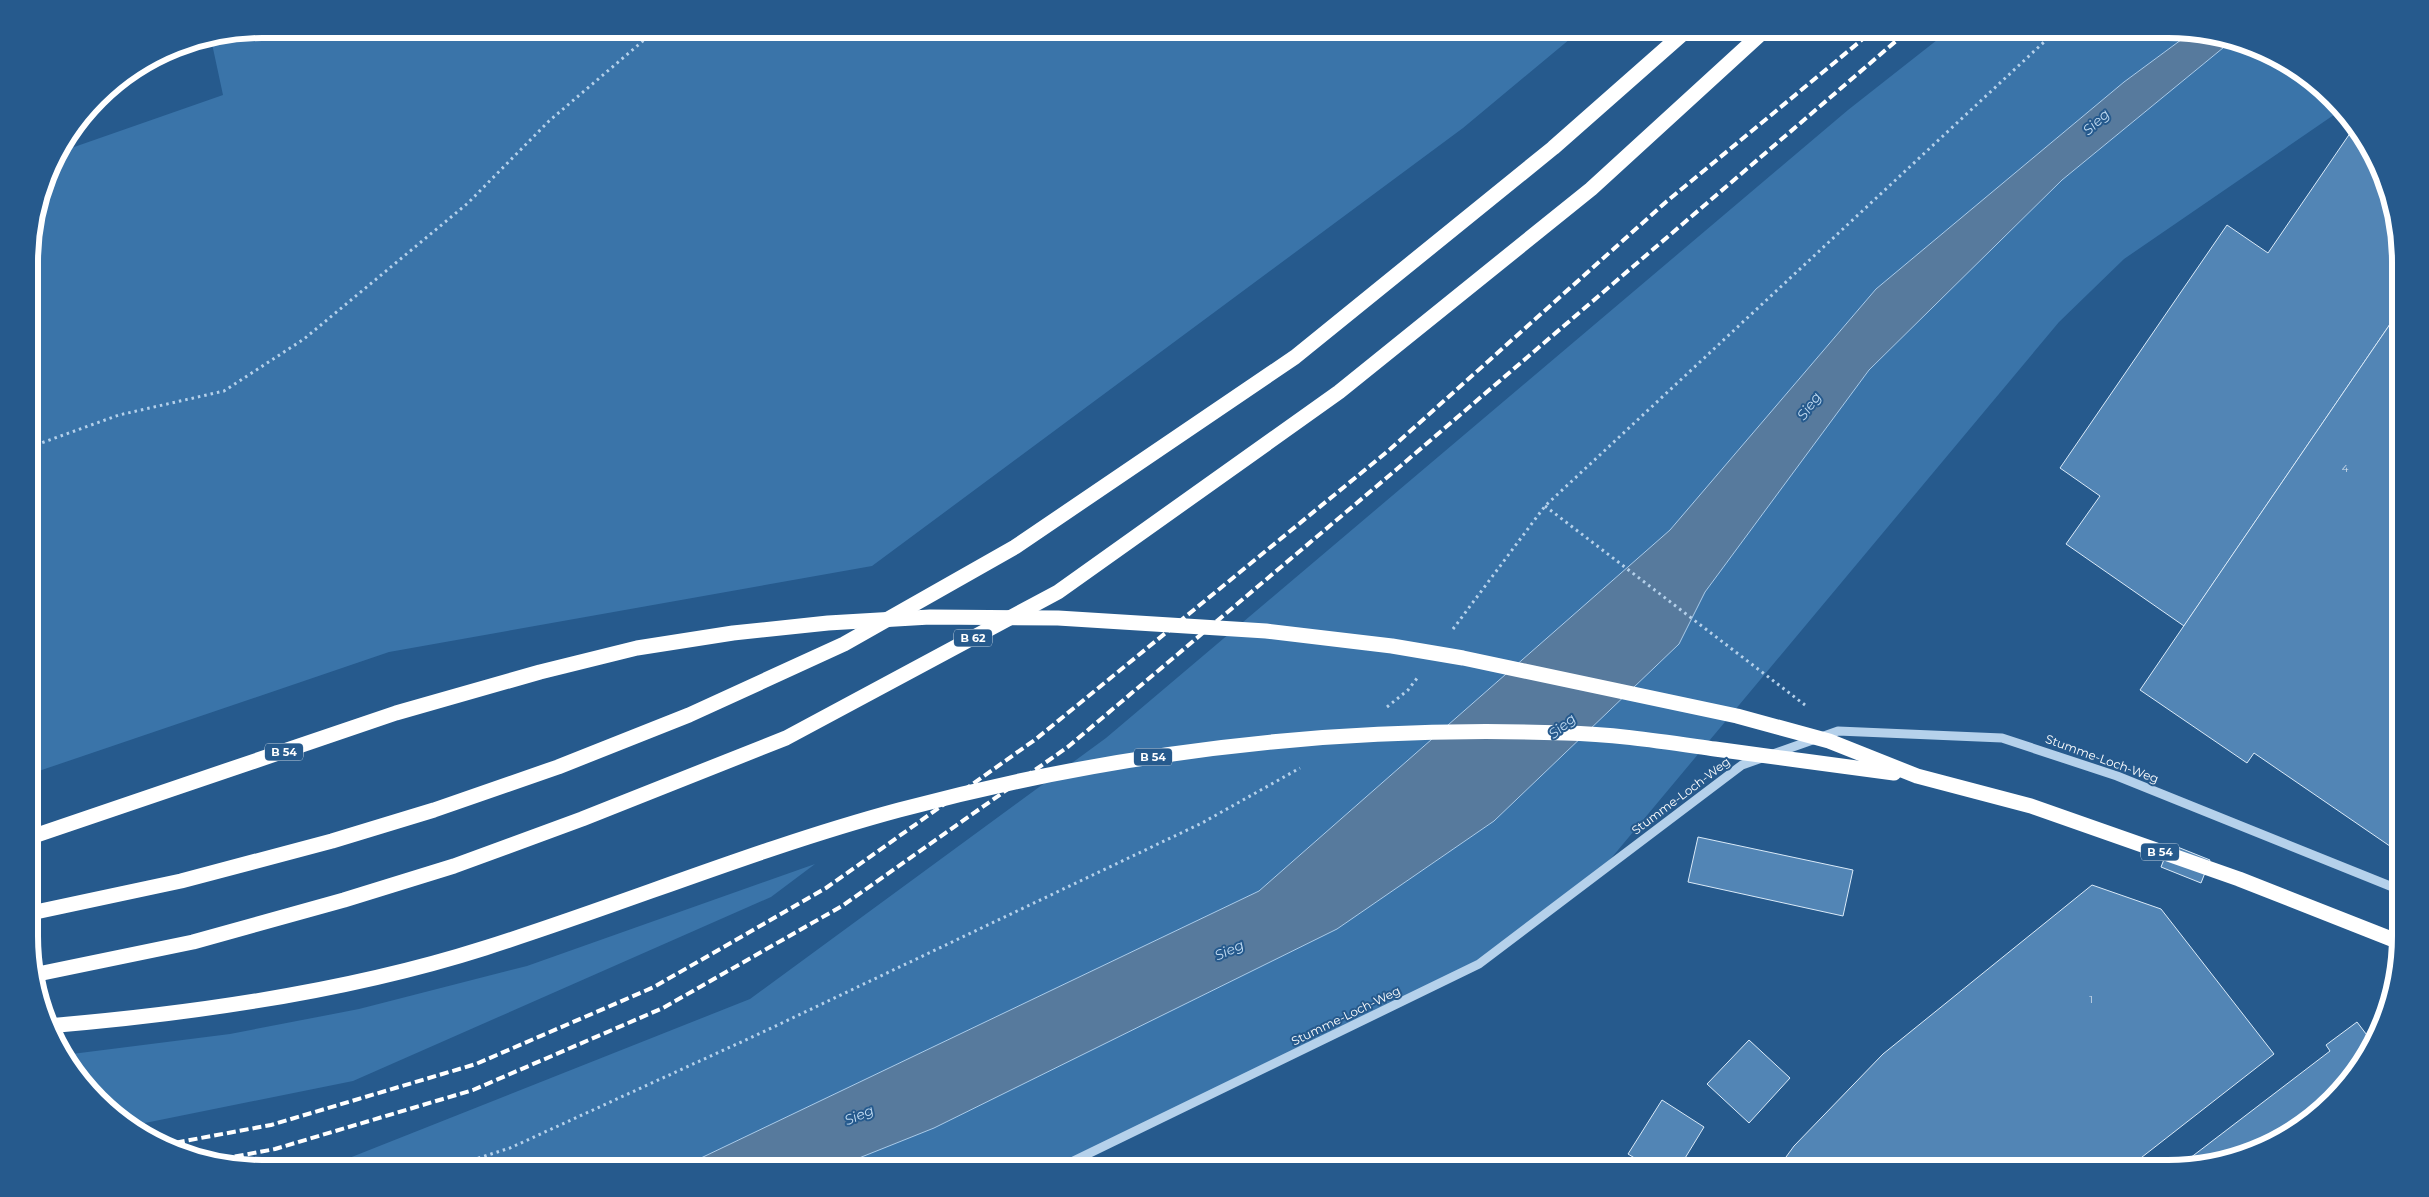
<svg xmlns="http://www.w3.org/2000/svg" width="2429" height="1197" font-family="Montserrat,sans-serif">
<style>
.green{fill:#3a74a9}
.water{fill:#577a9d;stroke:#aacceb}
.building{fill:#5285b5;stroke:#daeaf8}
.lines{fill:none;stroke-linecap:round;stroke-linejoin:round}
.path{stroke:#b5d1eb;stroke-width:3;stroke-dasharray:2.5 4;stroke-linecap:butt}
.minor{stroke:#b5d1eb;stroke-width:9}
.highway{stroke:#fff;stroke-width:15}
.rail{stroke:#fff;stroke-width:4;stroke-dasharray:9 4;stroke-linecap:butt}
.labels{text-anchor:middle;stroke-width:4;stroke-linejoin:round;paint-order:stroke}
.number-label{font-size:10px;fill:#d4e0ec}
.shield{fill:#265a8d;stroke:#becedd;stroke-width:1}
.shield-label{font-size:11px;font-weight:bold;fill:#fff}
.street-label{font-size:12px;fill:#fff;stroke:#265a8d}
.water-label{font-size:14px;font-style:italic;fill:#c1dbf2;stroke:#265a8d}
.rim{fill:none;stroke:#fff;stroke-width:6}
</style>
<rect width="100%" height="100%" fill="#265a8d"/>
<!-- green -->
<g class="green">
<path d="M262 29H1582L1463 128 872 566 389 652 30 774 29 246 53 159 57 153 223 95 211 39Z"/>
<path d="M1951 29H2167L2189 34 2124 82 1876 289 1670 530 1259 891 680 1168H319L329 1166 750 999 1106 738 1848 110Z"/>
<path d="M2229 43 2270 53 2321 86 2341 110 2124 259 2059 322 1598 874 1479 964 1059 1168H834L934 1128 1337 929 1494 821 1679 644 1705 592 1869 370 2062 180Z"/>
<path d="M815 864 771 897 353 1081 135 1125 77 1077 64 1055 230 1034 359 1009 527 966Z"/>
</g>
<!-- water -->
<path class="water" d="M2189 34 2229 43 2062 180 1869 370 1705 592 1679 644 1494 821 1337 929 934 1128 834 1168H680L1259 891 1670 530 1876 289 2124 82Z"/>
<!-- building -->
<g class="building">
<path d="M2355 126 2361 132 2398 232 2399 311 2184 626 2066 544 2100 496 2060 468 2227 225 2268 253Z"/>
<path d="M2399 311 2400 853 2254 753 2247 763 2140 690Z"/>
<path d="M1698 837 1853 870 1843 916 1688 882Z"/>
<path d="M2170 844 2210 860 2201 883 2161 867Z"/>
<path d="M2092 885 2161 909 2274 1054 2128 1168H1778L1794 1146 1883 1054Z"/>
<path d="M2357 1022 2373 1043 2343 1089 2297 1129 2242 1156 2177 1168 2330 1051 2326 1045Z"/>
<path d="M1749 1040 1790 1078 1749 1123 1707 1084Z"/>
<path d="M1662 1100 1704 1127 1679 1168H1651L1628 1154Z"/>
</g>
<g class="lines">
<!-- path -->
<g class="path">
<path d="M30 447 119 415 224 391 304 339 468 203 549 121 657 29"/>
<path d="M1545 506 1805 705"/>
<path d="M1453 629 1545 506 2058 29"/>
<path d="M1387 707 1408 690 1418 677"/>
<path d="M447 1168 510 1148 763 1032 1202 823 1300 768"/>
</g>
<!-- minor -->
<path class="minor" d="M1059 1168 1479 964 1742 765 1838 731 2002 738 2117 776 2400 890"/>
<!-- highway -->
<g class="highway">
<path d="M31 837 396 713 540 672 637 648 733 633 828 623 930 617 1058 618 1266 631 1392 646 1463 658 1737 716 1829 741 1917 776 2031 806 2239 879 2399 942"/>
<path d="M31 913 181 881 332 841 434 810 558 767 689 715 844 644 1015 547 1295 357 1553 148 1688 29"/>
<path d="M33 975 193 942 344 900 454 866 582 819 786 738 1058 592 1339 392 1591 189 1766 29"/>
<path d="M47 1026C191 1014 347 992 485 948 624 904 758 848 899 810 1115 752 1340 725 1565 733 1615 734 1665 742 1715 749 1775 757 1834 765 1894 773"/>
</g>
<!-- rail -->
<g class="rail">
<path d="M163 1145 271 1125 476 1064 654 987 826 888 1036 739 1388 451 1666 202 1875 29"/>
<path d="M222 1159 275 1149 473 1090 663 1008 842 906 1069 746 1397 469 1910 29"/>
</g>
</g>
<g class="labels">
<!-- number labels -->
<g class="number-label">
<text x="2345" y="472">4</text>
<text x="2091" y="1003">1</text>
</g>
<!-- shield labels -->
<g class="shield">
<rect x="954" y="629.5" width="38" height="17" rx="4"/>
<rect x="265" y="743.5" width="38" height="17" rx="4"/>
<rect x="1134" y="748.5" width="38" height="17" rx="4"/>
<rect x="2141" y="843.5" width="38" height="17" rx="4"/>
</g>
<g class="shield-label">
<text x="973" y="642">B 62</text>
<text x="284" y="756">B 54</text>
<text x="1153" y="761">B 54</text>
<text x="2160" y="856">B 54</text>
</g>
<!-- street labels -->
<g class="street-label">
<text transform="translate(2102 759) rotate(20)" y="4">Stumme-Loch-Weg</text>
<text transform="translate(1681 796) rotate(-37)" y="4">Stumme-Loch-Weg</text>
<text transform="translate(1346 1016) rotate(-26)" y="4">Stumme-Loch-Weg</text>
</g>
<!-- water labels -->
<g class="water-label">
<text transform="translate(2096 122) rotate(-43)" y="5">Sieg</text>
<text transform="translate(1809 406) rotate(-54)" y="5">Sieg</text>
<text transform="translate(1562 726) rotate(-40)" y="5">Sieg</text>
<text transform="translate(1229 950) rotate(-24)" y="5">Sieg</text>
<text transform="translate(859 1115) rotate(-23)" y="5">Sieg</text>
</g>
</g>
<!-- crop -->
<path d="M0 0H2429V1197H0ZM262 38H2168A224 224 0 0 1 2392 262V936A224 224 0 0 1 2168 1160H262A224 224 0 0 1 38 936V262A224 224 0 0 1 262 38Z" fill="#265a8d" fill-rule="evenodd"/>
<path class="rim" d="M262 38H2168A224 224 0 0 1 2392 262V936A224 224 0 0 1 2168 1160H262A224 224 0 0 1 38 936V262A224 224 0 0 1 262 38Z"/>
</svg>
